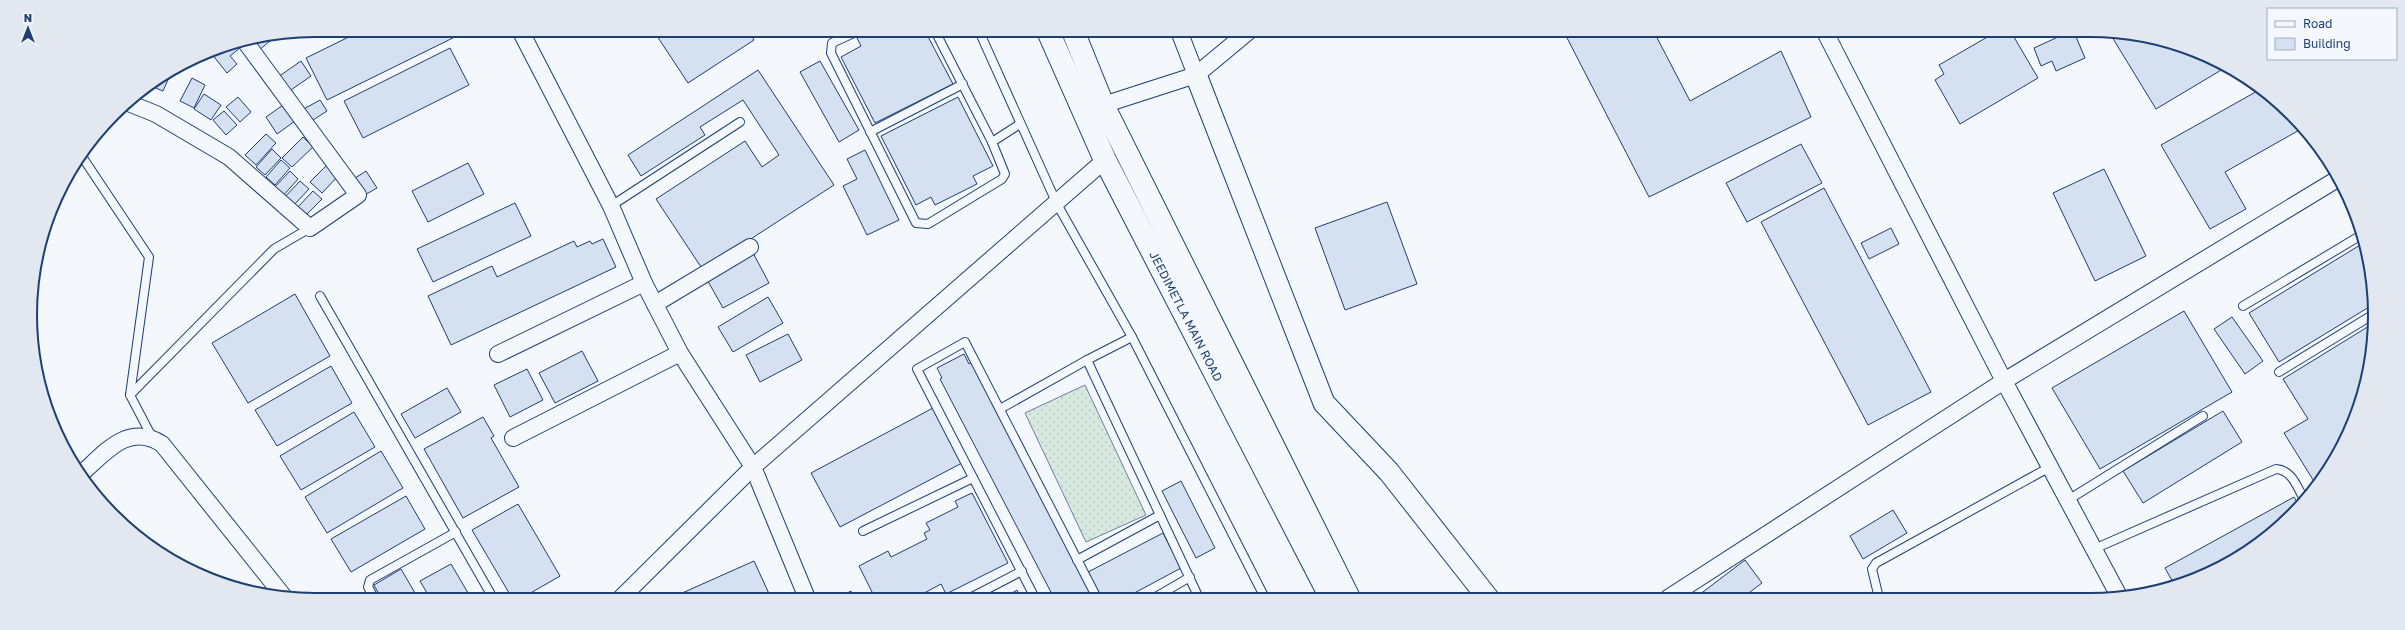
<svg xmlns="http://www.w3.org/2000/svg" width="2405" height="630" font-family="'Golos Text',sans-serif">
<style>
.grass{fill:url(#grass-dots);stroke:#687fa3}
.building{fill:#d5e0f0;stroke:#1d3f73}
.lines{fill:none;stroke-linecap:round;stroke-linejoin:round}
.service-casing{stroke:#1d3f73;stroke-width:10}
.minor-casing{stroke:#1d3f73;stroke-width:18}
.tertiary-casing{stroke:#1d3f73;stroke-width:23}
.primary-casing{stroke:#1d3f73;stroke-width:24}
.service{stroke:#f4f7fb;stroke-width:8}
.minor{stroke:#f4f7fb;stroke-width:16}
.tertiary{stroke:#f4f7fb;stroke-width:21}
.primary{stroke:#f4f7fb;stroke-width:22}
.labels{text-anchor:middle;stroke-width:3;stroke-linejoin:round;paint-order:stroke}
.street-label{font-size:12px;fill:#1d3f73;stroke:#f4f7fb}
.rim{fill:none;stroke:#1d3f73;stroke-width:2}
</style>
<defs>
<pattern id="grass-dots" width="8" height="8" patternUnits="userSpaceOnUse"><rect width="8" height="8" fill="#d7e8df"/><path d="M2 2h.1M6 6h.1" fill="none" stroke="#b8c8c3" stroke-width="1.8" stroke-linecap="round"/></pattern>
</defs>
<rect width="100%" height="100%" fill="#f4f7fb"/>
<!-- grass -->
<path class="grass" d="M1085 385 1146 515 1086 542 1025 413Z"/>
<!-- building -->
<g class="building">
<path d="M363 30H469L327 100 306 58Z"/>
<path d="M653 30 748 31 754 40 688 83Z"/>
<path d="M872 31H925L953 84 875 123 841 57 861 46 857 38Z"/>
<path d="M1564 32H1654L1690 101 1781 51 1811 117 1649 197Z"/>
<path d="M1996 32H2011L2038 78 1960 124 1935 80 1944 74 1939 65Z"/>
<path d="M2069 32H2074L2085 58 2056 71 2052 61 2041 66 2034 48Z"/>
<path d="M2109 32H2127L2182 45 2228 66 2156 109Z"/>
<path d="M260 35H267L271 40 257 52 247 39Z"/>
<path d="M237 42 241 47 230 56 237 64 227 73 211 53 217 48Z"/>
<path d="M450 48 469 85 363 138 344 101Z"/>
<path d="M301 61 311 76 288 92 278 77Z"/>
<path d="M820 61 859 130 839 142 800 72Z"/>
<path d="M758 70 834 185 703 270 656 199 745 141 762 167 779 155 743 100 700 127 705 135 641 176 628 155Z"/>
<path d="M171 73 163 91 151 86Z"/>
<path d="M192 78 205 85 194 108 180 101Z"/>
<path d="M2261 89 2278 101 2303 128 2225 172 2246 209 2210 229 2161 145Z"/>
<path d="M204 94 221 105 211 120 194 109Z"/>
<path d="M238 97 251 112 240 122 226 107Z"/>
<path d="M958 97 993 166 973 176 977 184 935 205 931 197 916 205 881 136Z"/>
<path d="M320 100 327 111 310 122 302 110Z"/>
<path d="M283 105 295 121 277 134 266 117Z"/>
<path d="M224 111 237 125 226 135 213 120Z"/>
<path d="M266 134 276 143 256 165 245 155Z"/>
<path d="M303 137 313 147 292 167 282 158Z"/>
<path d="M1801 144 1822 183 1747 222 1726 183Z"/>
<path d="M272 149 281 158 265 175 256 167Z"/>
<path d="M865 150 899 220 867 235 843 186 857 179 847 159Z"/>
<path d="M281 160 290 168 275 185 266 177Z"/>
<path d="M468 163 484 194 428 222 412 191Z"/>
<path d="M328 164 339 175 322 193 310 182Z"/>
<path d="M2104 169 2146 256 2095 281 2053 193Z"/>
<path d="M290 171 298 179 282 197 273 189Z"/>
<path d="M366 171 377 188 363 196 352 180Z"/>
<path d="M300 181 309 189 293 206 284 198Z"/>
<path d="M1824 188 1931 392 1868 425 1761 222Z"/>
<path d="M313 191 322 199 305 216 296 209Z"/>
<path d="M1387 202 1417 284 1345 310 1315 228Z"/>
<path d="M515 203 531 236 433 282 417 249Z"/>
<path d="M1891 228 1899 244 1869 259 1861 243Z"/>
<path d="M603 239 616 267 451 345 428 296 492 266 497 277 574 241 577 247 590 241 592 244Z"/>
<path d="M2365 242 2374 304 2279 362 2249 313Z"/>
<path d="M752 251 769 283 723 308 705 276Z"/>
<path d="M295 294 330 356 248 403 212 343Z"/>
<path d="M768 297 783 323 733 352 718 327Z"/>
<path d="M2184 311 2232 392 2100 469 2052 388Z"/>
<path d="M2232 317 2263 361 2245 374 2214 329Z"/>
<path d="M2374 323 2373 352 2346 441 2315 483 2284 433 2308 419 2283 379Z"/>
<path d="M788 334 802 360 760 382 746 355Z"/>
<path d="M582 351 598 381 555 403 539 373Z"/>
<path d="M964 354 969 364 972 362 1094 598H1054L940 379 942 378 937 368Z"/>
<path d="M331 366 352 403 277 446 255 410Z"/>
<path d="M527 369 543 400 510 417 494 385Z"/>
<path d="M447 388 461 412 415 438 401 414Z"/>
<path d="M933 408 962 463 840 527 811 473Z"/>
<path d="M2223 411 2242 442 2143 503 2123 471Z"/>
<path d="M354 412 375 447 301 490 280 456Z"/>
<path d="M483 417 494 436 491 438 519 487 463 518 424 449Z"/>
<path d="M381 451 403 488 327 533 305 497Z"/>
<path d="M1181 481 1215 548 1196 558 1162 491Z"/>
<path d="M972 493 1008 563 946 594 941 584 915 598H875L859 566 888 551 891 557 927 539 924 533 930 530 926 523 958 507 955 501Z"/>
<path d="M406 496 425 529 351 572 331 539Z"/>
<path d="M2294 497 2299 506 2291 517 2216 571 2174 584 2165 568Z"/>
<path d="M518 504 560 576 522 598H512L472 530Z"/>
<path d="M1893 510 1907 533 1863 559 1850 536Z"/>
<path d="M1163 533 1181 568 1125 598H1101L1088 572Z"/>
<path d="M1745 560 1762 583 1742 598H1695Z"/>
<path d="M754 561 771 598H671Z"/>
<path d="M451 564 471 598H430L420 581Z"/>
<path d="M401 569 418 598H381L374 585Z"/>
<path d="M1017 590 1021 598H1004Z"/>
<path d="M851 591 854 598H838Z"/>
</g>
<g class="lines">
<defs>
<g id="service">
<path d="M858 31 832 43 831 53 916 223 928 224 1002 179 1005 174 992 142 935 31"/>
<path d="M979 31 1057 204 1132 337 1265 598"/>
<path d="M870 132 963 84"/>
<path d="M992 142 1020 124"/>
<path d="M81 155 149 257 130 395"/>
<path d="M611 206 740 122"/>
<path d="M320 296 493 598"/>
<path d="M2243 306 2363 234"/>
<path d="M1087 360 1132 337"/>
<path d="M2279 372 2374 314"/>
<path d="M1000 409 1087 360 1199 598"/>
<path d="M152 437 130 395 274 249 310 228"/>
<path d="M2068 500 2203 416"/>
<path d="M863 531 973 478"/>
<path d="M2094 549 2276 469C2292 470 2297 487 2304 499"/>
<path d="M1077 560 1160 515"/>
<path d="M374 598 368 587 370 580 456 532"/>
<path d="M970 598 1022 571"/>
<path d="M1035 598 917 369 965 342 1097 598"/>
<path d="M1154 598 1190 577"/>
<path d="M1879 598 1872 569 1876 563 2050 467"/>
</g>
<g id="minor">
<path d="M520 30 611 206 644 283 680 353 753 467 807 598"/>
<path d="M1179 31 1196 75"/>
<path d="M1825 32 2004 381 2120 598"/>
<path d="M126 102 156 114 229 157 310 228 358 195 244 40"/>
<path d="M1103 105 1196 75 1249 31"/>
<path d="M655 304 750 247"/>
<path d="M498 354 644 283"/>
<path d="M513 438 680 353"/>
<path d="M81 474C105 453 128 422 162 444L285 598"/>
<path d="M621 598 753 467 1105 160"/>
<path d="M1668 598 2004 381 2339 178"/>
</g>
<path id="tertiary" d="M1196 75 1324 403 1389 472 1488 598"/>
<g id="primary">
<path id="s1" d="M1048 31 1105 160 1331 598"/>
<path d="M1073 31 1103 105 1349 598"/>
</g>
</defs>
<!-- service casing -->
<use href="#service" class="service-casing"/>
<!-- minor casing -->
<use href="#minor" class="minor-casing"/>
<!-- tertiary casing -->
<use href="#tertiary" class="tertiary-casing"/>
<!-- primary casing -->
<use href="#primary" class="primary-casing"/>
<!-- service -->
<use href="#service" class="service"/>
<!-- minor -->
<use href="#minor" class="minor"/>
<!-- tertiary -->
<use href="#tertiary" class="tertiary"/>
<!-- primary -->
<use href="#primary" class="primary"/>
</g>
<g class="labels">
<!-- street labels -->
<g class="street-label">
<text dy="4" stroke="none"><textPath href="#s1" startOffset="317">JEEDIMETLA MAIN ROAD</textPath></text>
</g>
</g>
<!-- crop -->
<path d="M0 0H2405V630H0ZM315 37H2090A278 278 0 0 1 2368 315V315A278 278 0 0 1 2090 593H315A278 278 0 0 1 37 315V315A278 278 0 0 1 315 37Z" fill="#e3e8f0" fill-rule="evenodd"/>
<path class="rim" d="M315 37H2090A278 278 0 0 1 2368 315V315A278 278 0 0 1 2090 593H315A278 278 0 0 1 37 315V315A278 278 0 0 1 315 37Z"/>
<!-- legend -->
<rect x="2267" y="8" width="130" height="52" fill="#f4f7fb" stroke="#9eadc5"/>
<rect x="2275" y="21" width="20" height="6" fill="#f4f7fb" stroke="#9eadc5"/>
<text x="2303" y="28" font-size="12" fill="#1d3f73">Road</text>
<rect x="2275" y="38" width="20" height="12" fill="#d5e0f0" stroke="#9eadc5"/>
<text x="2303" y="48" font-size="12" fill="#1d3f73">Building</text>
<!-- north arrow -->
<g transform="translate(28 28)" stroke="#f4f7fb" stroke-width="3" paint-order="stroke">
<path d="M0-3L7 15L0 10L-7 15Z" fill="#1d3f73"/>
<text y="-6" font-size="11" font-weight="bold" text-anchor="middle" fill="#1d3f73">N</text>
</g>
</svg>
